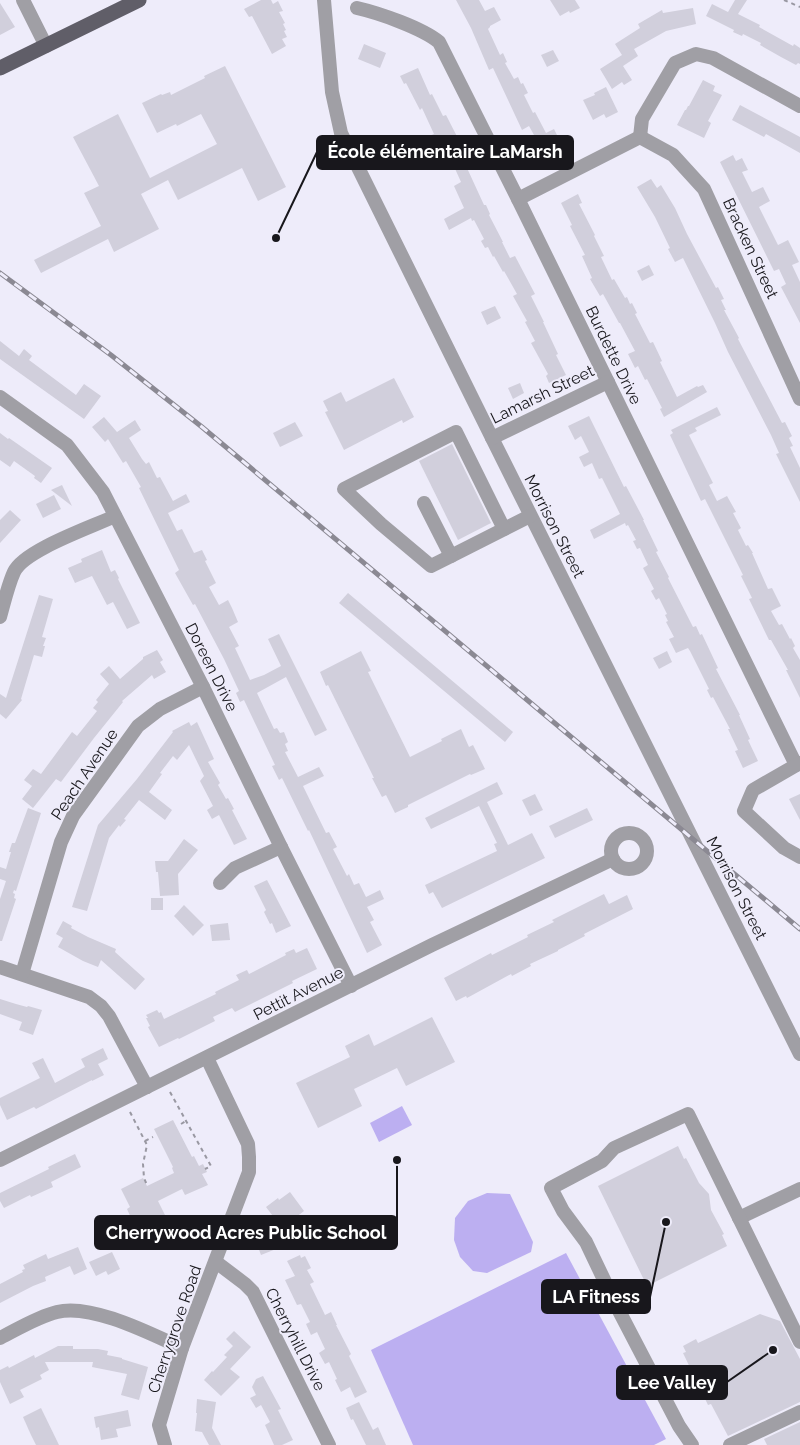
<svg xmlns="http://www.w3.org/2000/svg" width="800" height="1445" font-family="Raleway,sans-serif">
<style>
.green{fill:#bcaff1}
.building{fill:#d1cfdc}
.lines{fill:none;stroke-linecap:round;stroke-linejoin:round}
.path{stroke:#9998a2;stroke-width:2;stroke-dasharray:4 4;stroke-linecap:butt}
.minor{stroke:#a09fa5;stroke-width:14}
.major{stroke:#605e68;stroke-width:15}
.rail-casing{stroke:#8b8993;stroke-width:5}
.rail{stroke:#eeecfa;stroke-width:3;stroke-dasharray:9;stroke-linecap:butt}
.labels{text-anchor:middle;stroke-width:4;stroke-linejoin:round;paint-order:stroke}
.street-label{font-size:16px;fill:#18171c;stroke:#eeecfa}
.leader{fill:none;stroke:#18171c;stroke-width:2}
.callout-dot{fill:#18171c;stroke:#eeecfa;stroke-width:2}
.callout{fill:#18171c;stroke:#18171c;stroke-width:2}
.callout-label{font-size:18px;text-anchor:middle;font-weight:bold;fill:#fff}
</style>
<rect width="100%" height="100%" fill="#eeecfa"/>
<!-- green -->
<g class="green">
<path d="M402 1106 412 1125 379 1142 370 1123Z"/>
<path d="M487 1193 510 1194 533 1242 531 1252 487 1273 473 1271 460 1257 454 1240 455 1218 468 1201Z"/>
<path d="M566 1253 666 1439 654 1445H413L371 1350Z"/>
</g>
<!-- building -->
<g class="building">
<path d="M261 0H271L273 4 278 1 283 11 279 12 285 23 283 24 286 30 284 31 287 37 282 39 286 46 272 54 252 16 249 17 244 9Z"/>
<path d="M456 0H479L485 11 494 7 501 20 490 26V27L488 29 500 55 503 53 507 62 505 63 514 79 518 77 521 84 523 83 528 93 524 95 533 113 535 112 546 133 554 129 560 141 548 147 552 155 540 162 532 147 539 144 529 126 522 130 493 68 489 70 471 28Z"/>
<path d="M550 0H575L580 8 570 13 569 11 560 16Z"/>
<path d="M735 0H747L738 14 760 25 759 27 793 46 794 44 800 48V64L798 63 796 65 781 57 760 45 761 43 743 34 742 36 733 32 734 30 706 16 712 4 728 12Z"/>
<path d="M0 3 15 27 0 35Z"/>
<path d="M693 8 696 24 666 31 634 49 638 56 623 66 632 80 624 85 622 82 612 89 600 69 622 55 615 44 640 28 638 24 662 10 663 13Z"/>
<path d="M364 44 386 53 380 68 358 59Z"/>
<path d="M553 50 559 61 547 67 541 55Z"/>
<path d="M225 66 286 187 258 201 242 168 178 200 168 180 141 194 159 229 114 252 108 239 41 273 34 260 101 226 84 193 99 186 73 137 118 114 150 178 217 144 201 114 177 126 176 124 157 133 142 103 161 94 162 95 170 92 171 95 205 78 204 76Z"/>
<path d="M418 68 430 95 432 94 443 116 446 115 467 156 466 157 470 166 467 168 484 205H486L490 214 489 215 503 242H502L510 258 515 256 535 294 531 296 544 322H543L558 354 556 355 566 375 549 383 546 376 548 374 531 343 535 341 525 322 527 321 513 296 517 294 504 271 503 272 494 256 493 257 488 247 485 248 481 241 484 239 474 220 472 221 471 218 449 230 444 219 464 208 454 186 461 182 452 162 449 163 446 158 443 160 438 149 426 155 422 147 427 145 424 138 434 134 422 108 420 110 406 83 404 84 400 76Z"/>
<path d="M703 80 715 86 713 91 722 95 708 121 711 123 704 138 677 125 685 110H686L688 106H689Z"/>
<path d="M606 87 618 112 606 118 604 114 593 120 583 100 595 95 594 93Z"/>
<path d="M740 105 800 137V153L766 134 764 137 732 120Z"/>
<path d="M733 155 736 161 742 158 748 170 742 172 752 192 763 187 770 201 759 207 778 245 788 240 799 262 792 265 800 282V323L781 287 786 284 779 269 774 271 720 162Z"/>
<path d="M651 179 657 188 661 185 675 208 687 234 716 288 718 287 724 299 721 300 726 310H724L739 338 738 339 782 423 785 422 792 436 789 438 793 446 790 447 800 468V502L776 454 779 453 771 435 728 352 715 323 683 258 675 262 668 249 670 248 655 217 637 187Z"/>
<path d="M578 194 582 203 579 204 595 235 594 236 604 256 601 257 612 280 614 279 625 298 627 297 630 304 632 303 637 313 635 314 650 343 653 342 662 361 660 362 677 397 697 386 698 387 703 385 707 392 664 417 660 409 662 408 647 379 645 380 638 366 635 368 628 354 635 351 620 323H619L603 294 600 296 590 279 592 278 582 256 585 255 570 226 572 225 561 203Z"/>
<path d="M649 265 654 275 642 281 637 271Z"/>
<path d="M495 306 501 318 487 325 481 312Z"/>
<path d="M0 341 19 356 24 349 32 356 29 360 76 395 84 384 101 396 84 419 0 359Z"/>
<path d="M394 378 414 417 403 423 402 420 344 450 325 412 328 411 323 401 341 392 346 402Z"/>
<path d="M520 383 524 393 513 399 508 388Z"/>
<path d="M717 407 721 415 695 428 697 431 689 435 713 483 709 485 717 501 727 496 736 512 733 513 741 528 738 530 746 546 748 545 753 553H752L768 589 772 588 781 606 771 611 779 625 782 624 790 639 791 638 795 646 793 648 800 660V698L786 670H788L771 640H769L749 599 752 598 741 576 743 575 705 499 701 501 670 435 673 433 671 430Z"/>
<path d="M589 416 624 487 626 486 644 520H643L658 551 656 552 669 577 668 578 693 627 696 626 700 635 702 634 718 668 716 669 740 715H739L750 739 748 740 758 761 743 768 735 751 738 750 728 729H730L713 697 711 698 707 690 709 689 690 651 688 648 676 653 669 639 674 637 666 622 668 621 665 615 667 614 659 598 656 600 651 591 654 589 643 568 648 565 640 548 637 549 633 541 636 540 628 525 626 526 625 523 594 539 590 530 620 514 602 478 599 479 592 463 584 467 579 457 589 452 581 436 575 440 568 426Z"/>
<path d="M104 417 117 432 135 420 141 430 129 438 142 459 146 464 149 462 157 478 160 477 173 501 186 494 190 502 168 513 177 531 182 529 194 553 202 550 207 560 205 561 216 583 209 587 219 605 228 600 232 608 238 622 229 627 239 646 235 648 250 680 264 675 281 666 268 639 279 634 327 730 315 736 286 677 257 693 274 729 277 728 280 733 284 732 288 742 285 744 288 751 285 752 298 777 319 767 324 776 303 786 326 833 329 832 337 847 333 849 347 876 349 874 354 885 359 883 366 897 380 890 384 899 367 907 374 920 370 922 382 945 367 953 309 830 308 831 282 778 279 780 272 766 275 765 244 700 240 702 236 693 239 691 224 659 195 604 193 605 175 573 179 570 139 488 141 487 126 461 123 463 108 439 105 442 92 427Z"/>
<path d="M295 422 303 436 280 447 273 433Z"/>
<path d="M0 433 8 439 9 438 52 468 41 483 34 478 35 476 14 461 10 467 0 460Z"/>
<path d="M452 444 491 523 458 540 419 461Z"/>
<path d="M62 485 72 506 51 490Z"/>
<path d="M54 495 61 509 43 518 36 504Z"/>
<path d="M10 510 21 520 0 543V520Z"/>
<path d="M102 550 111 572 115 570 119 578 118 579 140 623 127 629 113 602 107 605 92 576 75 583 68 568 82 562 81 559Z"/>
<path d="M348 593 513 732 505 742 339 603Z"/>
<path d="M39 595 53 599 42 637 46 638 43 646H45L42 657 34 655 21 699 22 700 6 719 0 714V694L6 698Z"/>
<path d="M157 650 163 660 160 662 166 672 154 679 152 675 122 701 123 702 94 738 61 782 56 779 33 808 22 799 32 786 24 780 33 769 41 774 72 732 77 736 97 711 93 708 98 702 96 700 109 684 100 674 109 666 120 679 143 659V657Z"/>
<path d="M361 651 371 671 368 672 410 757 442 741 441 739 461 729 469 747 473 745 485 769 471 775 470 774 408 805V807L395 813 386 795 382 797 372 778H374L328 685 326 686 320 672Z"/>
<path d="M667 651 672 662 659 669 653 658Z"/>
<path d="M189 722 191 726 197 722 214 759 208 762 220 783 218 785 226 799 228 798 234 809 232 810 247 839 234 845 219 815 212 819 207 810 213 806 200 781 204 776 189 745 177 760 173 756 160 773 162 774 149 792 172 810 165 820 139 800 124 819 126 820 120 827 119 825 109 838 87 911 72 907 98 825 137 779 173 732 172 731Z"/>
<path d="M497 782 503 794 487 802 508 845 532 833 545 858 442 908 433 892 429 894 425 885 497 851 494 844 497 843 479 806 431 829 425 818Z"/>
<path d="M535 794 543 810 530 816 522 800Z"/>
<path d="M800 794V820L789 799Z"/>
<path d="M28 808 41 813 16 891 14 890 13 893 15 894 14 898 16 899 2 941H0V899L6 881 0 879V867L6 869 11 852H9L12 843H15Z"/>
<path d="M587 808 593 820 555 838 549 826Z"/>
<path d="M184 839 198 850 178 874 179 895 160 896 158 872H156L155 861H168Z"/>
<path d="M267 880 291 926 276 933 272 923 270 924 264 912 266 910 254 886Z"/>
<path d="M604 894 609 904 627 895 633 909 584 934 585 936 558 950V951L530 964 531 966 512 976 511 974 467 998 466 996 456 1001 444 978 491 953 492 955 528 937 527 935 554 922 552 920Z"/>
<rect x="151" y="898" width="12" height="12"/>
<path d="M184 905 204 925 193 936 174 916Z"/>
<path d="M63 921 72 926 71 928 88 937 116 949 115 952 145 979 135 990 101 960 98 967 83 961 58 947 63 938 56 934Z"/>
<path d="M228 923 230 940 212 941 210 925Z"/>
<path d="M307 948 317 969 292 981 293 983 235 1012 232 1008 213 1017 215 1021 179 1039 178 1038 159 1047 148 1027 150 1026 146 1018H148L146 1015 157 1010 159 1013 161 1012 164 1019 216 994 215 992 239 980 236 975 247 970 249 974 286 955 285 953 294 949 296 953Z"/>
<path d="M0 999 16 1004 27 1007 28 1006 42 1010 33 1035 19 1030 22 1022 0 1014Z"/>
<path d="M432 1017 455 1062 406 1086 397 1068 354 1089 362 1106 318 1128 296 1083 350 1057 345 1046 369 1034 374 1046Z"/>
<path d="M103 1048 108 1059 98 1064 104 1075 92 1081V1080L36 1109 34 1107 7 1120 0 1105V1098L40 1078 32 1063 43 1058 55 1083 85 1067 81 1059Z"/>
<path d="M173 1120 192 1157 194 1156 199 1166 203 1164 207 1172 202 1174 208 1185 185 1195 182 1189 158 1201 166 1217 137 1231 127 1209 130 1207 121 1189 143 1178 147 1186 174 1173 172 1168 173 1167 154 1129Z"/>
<path d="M678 1146 684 1159 686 1158 699 1183 709 1194 711 1210 724 1234 722 1235 727 1246 647 1286 598 1186Z"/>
<path d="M75 1154 81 1167 51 1182 53 1187 31 1197 30 1195 4 1208 0 1201V1193L49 1169 48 1167Z"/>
<path d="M290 1192 304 1211 274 1234 272 1240 276 1249 261 1255 255 1239 261 1219 279 1224 266 1207 278 1198 279 1200Z"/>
<path d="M78 1247 87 1269 74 1275 70 1266 45 1277 46 1281 33 1286 0 1303V1284L23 1272 22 1270 25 1269 23 1265 46 1254 48 1259Z"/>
<path d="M112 1252 120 1269 108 1275 106 1271 96 1276 89 1262Z"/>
<path d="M300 1255 301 1258 305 1256 311 1268 307 1270 314 1282 310 1284 325 1315 331 1312 337 1325H336L351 1354 349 1356 367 1392 355 1398 350 1387 341 1392 335 1380 337 1379 329 1362 325 1364 319 1353 325 1349 317 1332 311 1335 306 1324 310 1322 301 1304 297 1305 285 1280 295 1276 287 1261Z"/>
<path d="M760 1314 780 1321 800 1359V1402L728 1436 711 1404 708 1405 683 1353 686 1352 683 1346 696 1339 698 1343Z"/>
<path d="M234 1331 251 1347 230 1369 240 1377 221 1396 204 1380 212 1371 213 1372 227 1357 224 1355 233 1346 226 1339Z"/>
<path d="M58 1346H73V1349H98L108 1351 107 1355 122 1358V1359L148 1367 139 1400 121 1395 127 1374 92 1367 93 1362H45L49 1370 40 1375 42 1379 20 1390 24 1397 10 1404 0 1382V1370L8 1366 9 1368 34 1355 35 1358Z"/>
<path d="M263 1376 281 1409 278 1410 293 1440 282 1445H274L265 1425 270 1422 261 1405 256 1408 250 1398 256 1395 252 1387 256 1379Z"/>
<path d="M197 1399 216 1402 212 1428 221 1445H209L202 1432 195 1431 197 1413H196Z"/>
<path d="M359 1402 373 1430 378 1427 386 1445H366L353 1419 351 1420 346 1408Z"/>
<path d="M41 1408 59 1445H36L31 1435 23 1417Z"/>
<path d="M128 1410 131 1426 116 1429 118 1437 101 1440 99 1427 96 1428 94 1417Z"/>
<path d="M800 1422V1445H767L764 1439Z"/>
</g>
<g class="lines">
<!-- path -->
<g class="path">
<path d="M784 0 800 7"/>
<path d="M170 1092 211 1166 205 1169"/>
<path d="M130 1112 147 1145 143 1164 144 1178 147 1185"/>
<path d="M181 1124 186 1121"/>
<path d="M145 1141 153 1137"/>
</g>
<!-- minor -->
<g class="minor">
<path d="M23 0 46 46"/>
<path d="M324 0 332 92 341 133 492 438 800 1054"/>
<path d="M357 8C379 13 422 28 439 42L518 199 796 765"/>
<path d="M640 137 673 155 704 189 800 399"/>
<path d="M640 137 642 119 675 63 696 54 713 58 800 106"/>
<path d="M518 199 640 137"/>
<path d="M0 397 67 445 103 492 203 687 281 847 351 986"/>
<path d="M492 438 608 382"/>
<path d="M424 503 451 556 530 516"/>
<path d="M451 556 431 566 381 524 344 489 456 432 504 529"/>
<path d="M0 617C4 603 8 585 14 572 24 550 92 527 115 516"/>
<path d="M800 763 753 790 744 811 784 848 800 857"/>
<circle cx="629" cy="851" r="18"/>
<path d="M220 883 235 868 281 847"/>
<path d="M0 967 89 997 101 1006 109 1016 147 1087"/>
<path d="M22 974 61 842 73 816 138 726 160 709 203 687"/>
<path d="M0 1160 432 945 613 859"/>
<path d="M739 1218 800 1189"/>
<path d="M216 1262 245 1284 253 1292 329 1445"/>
<path d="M0 1338C18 1329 37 1317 57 1312 91 1303 151 1334 182 1348"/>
<path d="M165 1445 159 1425 182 1348 249 1172V1157L248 1144 207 1058"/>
<path d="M692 1445 679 1426 617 1307 586 1242 563 1211 551 1188 602 1161 614 1148 688 1114 800 1342"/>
<path d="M730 1445 800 1412"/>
</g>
<!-- major -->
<path class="major" d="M0 68 139 0"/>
<defs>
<path id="rail" d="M0 273 111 355 202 427 800 929"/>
</defs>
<!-- rail casing -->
<use href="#rail" class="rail-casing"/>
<!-- rail -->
<use href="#rail" class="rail"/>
</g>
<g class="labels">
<!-- street labels -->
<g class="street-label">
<text transform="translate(751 248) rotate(65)" y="6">Bracken Street</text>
<text transform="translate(614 355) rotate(64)" y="6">Burdette Drive</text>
<text transform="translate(542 394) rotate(-26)" y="6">Lamarsh Street</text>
<text transform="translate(555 526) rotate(63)" y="6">Morrison Street</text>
<text transform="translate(212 667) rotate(63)" y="6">Doreen Drive</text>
<text transform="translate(84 774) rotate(-56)" y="6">Peach Avenue</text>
<text transform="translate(737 888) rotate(63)" y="6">Morrison Street</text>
<text transform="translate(298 993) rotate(-27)" y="6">Pettit Avenue</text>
<text transform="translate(174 1329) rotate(-71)" y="6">Cherrygrove Road</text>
<text transform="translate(296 1339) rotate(63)" y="6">Cherryhill Drive</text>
</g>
</g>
<!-- callouts -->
<path class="leader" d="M276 238L317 152M397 1160L397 1232M666 1222L650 1297M773 1350L727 1382"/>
<g class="callout-dot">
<circle cx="276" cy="238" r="5"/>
<circle cx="397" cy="1160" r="5"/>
<circle cx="666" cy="1222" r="5"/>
<circle cx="773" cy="1350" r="5"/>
</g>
<g class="callout">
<rect x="317" y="136" width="256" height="33" rx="5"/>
<rect x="95" y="1216" width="302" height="33" rx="5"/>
<rect x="542" y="1280" width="108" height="33" rx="5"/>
<rect x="617" y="1366" width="110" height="33" rx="5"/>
</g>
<g class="callout-label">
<text x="445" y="158">École élémentaire LaMarsh</text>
<text x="246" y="1239">Cherrywood Acres Public School</text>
<text x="596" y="1303">LA Fitness</text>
<text x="672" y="1389">Lee Valley</text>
</g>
</svg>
